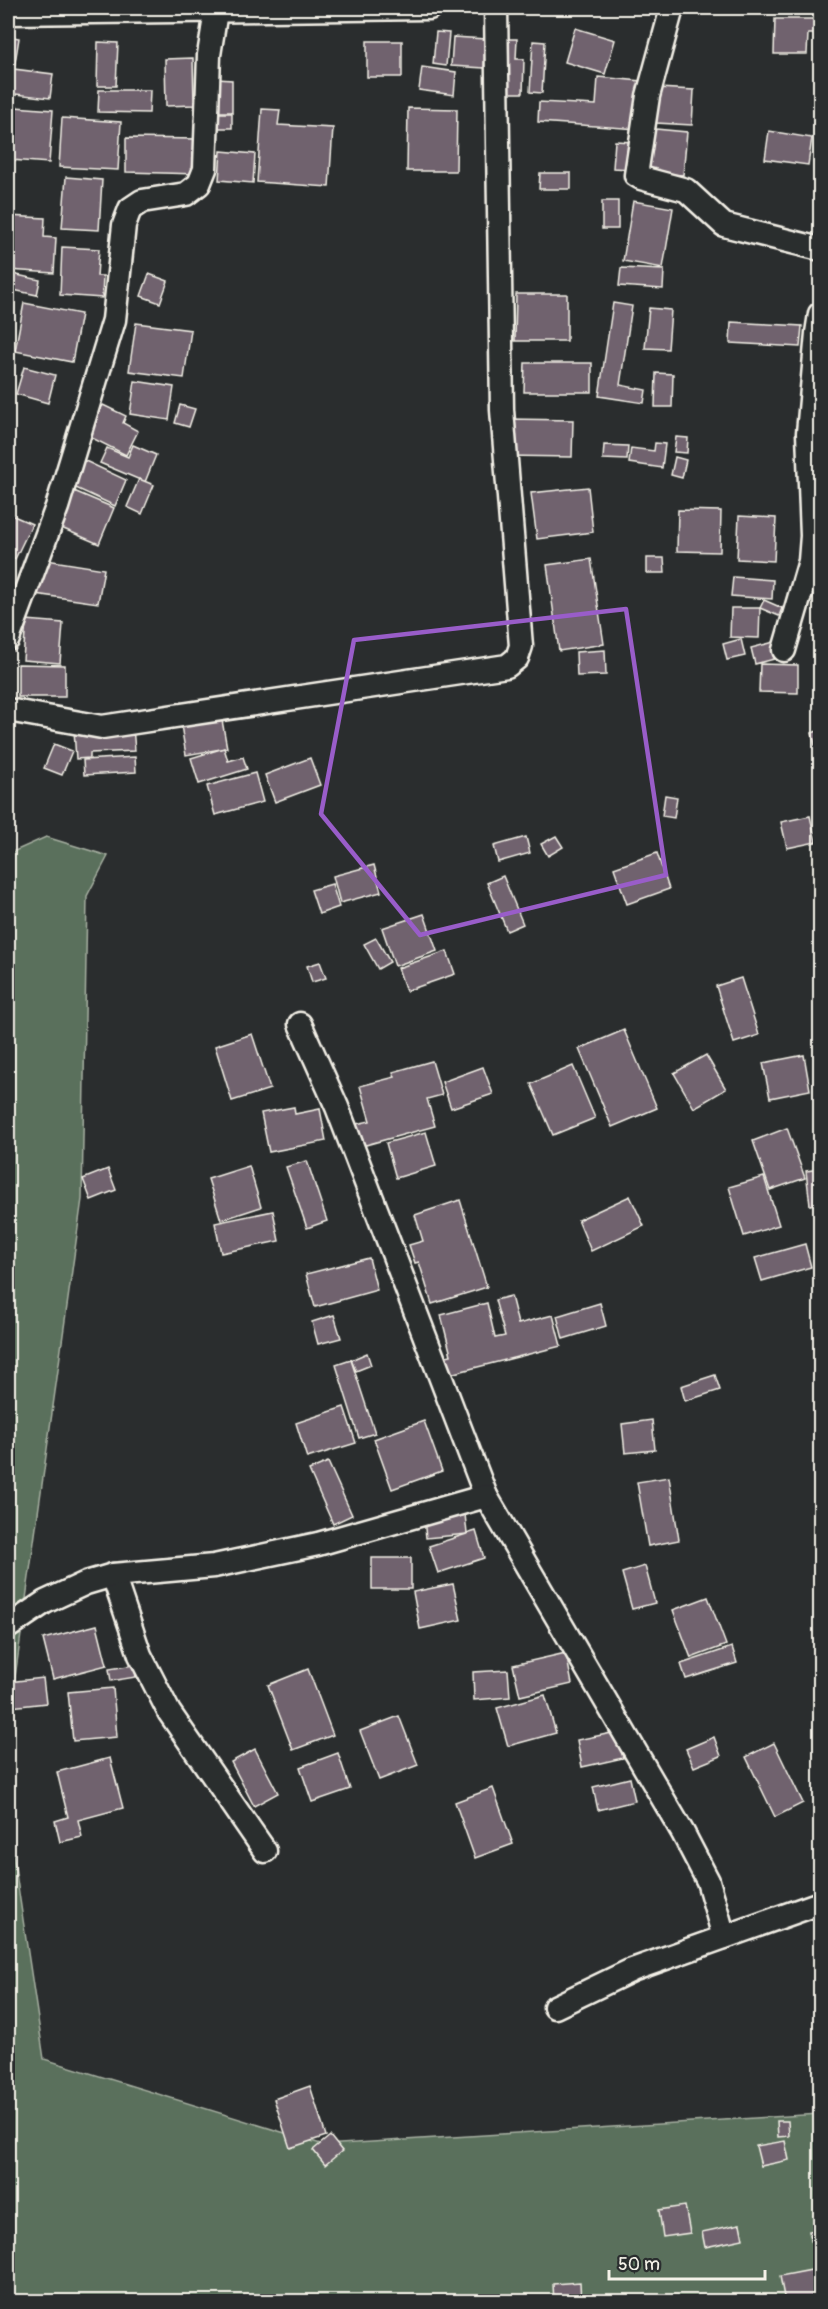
<svg xmlns="http://www.w3.org/2000/svg" width="828" height="2309" font-family="Pangolin,sans-serif">
<style>
.green{fill:#5a705c;stroke:#a7b0a2;stroke-width:1.5}
.building{fill:#70626e;stroke:#f4f1e8;stroke-width:1.5}
.lines{fill:none;stroke-linecap:round;stroke-linejoin:round}
.minor-casing{stroke:#f4f1e8;stroke-width:27}
.minor{stroke:#2a2d2e;stroke-width:22}
.marked{fill:none;stroke:#995dc9;stroke-width:4.5;stroke-linejoin:round}
</style>
<rect width="100%" height="100%" fill="#2a2d2e"/>
<filter id="ink" filterUnits="userSpaceOnUse"><feTurbulence type="fractalNoise" baseFrequency=".0167" numOctaves="2"/><feDisplacementMap in="SourceGraphic" scale="12" xChannelSelector="R" yChannelSelector="G"/><feConvolveMatrix kernelMatrix="1 2 1 2 8 2 1 2 1" color-interpolation-filters="sRGB"/></filter>
<g filter="url(#ink)">
<!-- green -->
<g class="green">
<path d="M46 837 108 856 87 896 82 1199 8 1727V854Z"/>
<path d="M8 1820 44 2059 324 2145 820 2114V2301H8Z"/>
</g>
<!-- building -->
<g class="building">
<path d="M775 19H820V34H808L807 54H774Z"/>
<path d="M575 28 615 40 605 74 565 62Z"/>
<path d="M436 32 449 33 446 66 433 64Z"/>
<path d="M8 36 19 38 14 69 53 74 50 98 16 94 13 117 8 116Z"/>
<path d="M453 37 486 39 484 68 451 66Z"/>
<path d="M498 39H517L516 59H524L523 93H497Z"/>
<rect x="367" y="41" width="35" height="36"/>
<path d="M533 41 545 42 542 93 530 92Z"/>
<path d="M98 42 118 43 116 86H97Z"/>
<path d="M193 58 194 105 166 106 165 59Z"/>
<path d="M422 67 456 72 454 95 419 90Z"/>
<path d="M598 77 641 81 638 129 538 122 539 102 596 105Z"/>
<path d="M217 79 232 80V112H216Z"/>
<path d="M658 88 694 90 692 125 656 123Z"/>
<path d="M99 90H150L149 113 98 112Z"/>
<path d="M15 107 53 110 49 163 11 160Z"/>
<path d="M408 108 457 109 456 171H407Z"/>
<path d="M262 109 280 110 278 125 333 128 329 187 257 182Z"/>
<rect x="218" y="113" width="14" height="15"/>
<path d="M62 118 121 122 118 170 59 167Z"/>
<path d="M645 128 687 132 683 175 642 172Z"/>
<path d="M769 131 812 138 808 165 765 159Z"/>
<path d="M126 138 199 139 198 174 126 172Z"/>
<path d="M615 141 633 142 631 169 613 168Z"/>
<path d="M221 151 255 154 253 183 219 180Z"/>
<path d="M540 173H571V189H539Z"/>
<path d="M66 177 102 180 99 230 62 228Z"/>
<rect x="602" y="201" width="16" height="28"/>
<path d="M633 201 673 208 663 268 623 261Z"/>
<path d="M8 216 45 218 44 237 56 238 54 273 8 270Z"/>
<path d="M62 247 99 249 97 276H103L102 298 60 295Z"/>
<path d="M621 268 664 270 663 289 619 286Z"/>
<path d="M8 273 40 280 37 295 8 289Z"/>
<path d="M149 274 168 281 160 303 141 296Z"/>
<path d="M516 294H567V341H515Z"/>
<path d="M24 303 81 314 72 362 15 351Z"/>
<path d="M613 303 632 306 620 385 646 390 644 403 599 396Z"/>
<path d="M649 308 671 310 668 349 645 348Z"/>
<path d="M731 322 802 326 800 347 730 343Z"/>
<path d="M136 323 191 330 184 378 129 371Z"/>
<path d="M525 363H592V392H524Z"/>
<path d="M24 367 55 375 48 403 16 394Z"/>
<path d="M656 373 673 374 672 407H655Z"/>
<path d="M135 381 174 387 169 420 130 414Z"/>
<path d="M103 405 126 416 123 423 138 431 126 455 88 436Z"/>
<path d="M180 405 195 409 189 427 175 423Z"/>
<path d="M507 419 573 420 572 457 506 456Z"/>
<path d="M676 437 688 438 687 453 674 452Z"/>
<path d="M655 443 665 444 662 468 629 463 631 448 654 451Z"/>
<path d="M133 445 156 455 145 482 100 463 107 448 128 457Z"/>
<path d="M604 445 628 446 627 460 603 459Z"/>
<path d="M675 457 686 460 682 478 671 475Z"/>
<path d="M79 458 126 480 115 506 67 484Z"/>
<path d="M139 479 154 485 142 514 127 507Z"/>
<path d="M588 487 593 532 537 539 531 493Z"/>
<path d="M74 491 114 508 99 544 59 527Z"/>
<path d="M678 510 721 511 720 552 677 551Z"/>
<path d="M9 514 32 524 15 559 8 555V518Z"/>
<path d="M739 516 776 518 774 561 737 559Z"/>
<path d="M34 558 104 569 98 603 28 593Z"/>
<path d="M647 558H664L665 573H647Z"/>
<path d="M591 559 604 644 559 651 547 565Z"/>
<path d="M733 577 773 580 772 599 731 596Z"/>
<path d="M764 600 782 608 779 616 760 608Z"/>
<path d="M731 608H760L759 638 730 637Z"/>
<path d="M26 620 63 623 60 663 23 660Z"/>
<path d="M741 639 745 656 727 660 723 644Z"/>
<path d="M782 640 786 656 755 664 751 648Z"/>
<path d="M605 650 606 675 577 676 576 652Z"/>
<path d="M18 664 65 665V697H18Z"/>
<path d="M760 664 798 665V693L759 692Z"/>
<path d="M202 709 204 723 222 720 227 748 186 755 179 713Z"/>
<path d="M133 727 135 751 90 753V758L76 759 74 730Z"/>
<path d="M820 730V744L815 745 812 733Z"/>
<path d="M54 744 72 751 62 775 44 768Z"/>
<path d="M224 748 228 761 243 757 247 769 199 784 191 758Z"/>
<path d="M135 757 136 772 84 775 83 760Z"/>
<path d="M310 758 320 785 275 802 265 775Z"/>
<path d="M255 773 263 802 215 815 207 786Z"/>
<path d="M665 795 677 797 674 818 662 816Z"/>
<path d="M810 816 816 842 787 848 781 822Z"/>
<path d="M556 836 563 847 548 856 541 844Z"/>
<path d="M526 837 530 853 498 862 494 846Z"/>
<path d="M657 853 669 889 627 904 614 868Z"/>
<path d="M374 865 381 892 340 903 333 876Z"/>
<path d="M503 876 523 924 507 931 487 883Z"/>
<path d="M332 884 339 907 319 914 311 890Z"/>
<path d="M424 914 437 951 395 966 382 928Z"/>
<path d="M376 938 390 962 378 969 364 944Z"/>
<path d="M447 951 455 974 406 991 398 968Z"/>
<path d="M320 962 326 978 312 982 307 966Z"/>
<path d="M741 978 759 1035 734 1043 716 986Z"/>
<path d="M624 1030 657 1108 612 1127 579 1049Z"/>
<path d="M252 1034 270 1089 232 1101 215 1046Z"/>
<path d="M706 1055 726 1089 694 1108 674 1073Z"/>
<path d="M804 1055 810 1090 770 1098 763 1063Z"/>
<path d="M432 1061 442 1095 427 1099 435 1126 362 1146 356 1124 370 1121 360 1086 395 1077 393 1072Z"/>
<path d="M573 1066 595 1118 553 1135 531 1084Z"/>
<path d="M483 1067 493 1094 451 1108 442 1082Z"/>
<path d="M294 1107 295 1114 320 1109 326 1141 269 1152 261 1113Z"/>
<path d="M787 1128 805 1178 770 1190 753 1141Z"/>
<path d="M426 1132 436 1166 396 1178 386 1143Z"/>
<path d="M307 1161 327 1221 307 1228 286 1167Z"/>
<path d="M249 1166 261 1207 221 1220 208 1179Z"/>
<path d="M108 1169 116 1190 91 1200 83 1179Z"/>
<path d="M820 1169V1203L810 1205 806 1171Z"/>
<path d="M764 1177 779 1225 744 1236 729 1187Z"/>
<path d="M630 1196 644 1226 591 1251 578 1220Z"/>
<path d="M460 1200 487 1287 432 1304 419 1262 415 1263 409 1245 423 1241 415 1215Z"/>
<path d="M273 1211 279 1241 221 1253 215 1223Z"/>
<path d="M805 1244 811 1267 762 1281 755 1258Z"/>
<path d="M369 1258 377 1290 315 1307 306 1274Z"/>
<path d="M511 1296 518 1324 553 1315 561 1346 450 1374 446 1356 451 1355 441 1315 487 1303 495 1338 505 1336 495 1300Z"/>
<path d="M600 1303 606 1326 563 1339 557 1316Z"/>
<path d="M334 1315 341 1338 318 1344 312 1322Z"/>
<path d="M367 1353 371 1365 356 1371 351 1360Z"/>
<path d="M351 1360 375 1433 359 1438 336 1365Z"/>
<path d="M715 1375 720 1390 685 1401 681 1386Z"/>
<path d="M344 1407 356 1443 307 1458 296 1423Z"/>
<path d="M652 1420 655 1450 625 1453 622 1424Z"/>
<path d="M424 1421 442 1471 392 1489 374 1439Z"/>
<path d="M328 1462 352 1515 333 1524 309 1470Z"/>
<path d="M669 1477 679 1540 648 1546 637 1482Z"/>
<path d="M464 1504 467 1534 426 1538 423 1509Z"/>
<path d="M476 1531 484 1558 438 1573 429 1546Z"/>
<rect x="372" y="1558" width="39" height="31"/>
<path d="M645 1566 655 1603 632 1609 622 1573Z"/>
<path d="M453 1584 461 1620 420 1629 413 1592Z"/>
<path d="M708 1597 726 1645 691 1658 673 1610Z"/>
<path d="M97 1625 107 1665 53 1679 43 1639Z"/>
<path d="M732 1647 737 1663 686 1679 681 1664Z"/>
<path d="M566 1653 572 1684 520 1696 513 1665Z"/>
<path d="M134 1665 136 1677 111 1681 109 1669Z"/>
<path d="M308 1669 333 1735 293 1750 268 1685Z"/>
<path d="M508 1670 510 1697 474 1700 473 1672Z"/>
<path d="M43 1678 46 1703 11 1707 8 1682Z"/>
<path d="M113 1688 117 1737 73 1741 68 1692Z"/>
<path d="M545 1695 556 1733 508 1746 497 1708Z"/>
<path d="M399 1716 418 1765 379 1780 360 1731Z"/>
<path d="M617 1732 623 1758 582 1767 577 1740Z"/>
<path d="M714 1737 721 1756 694 1767 686 1749Z"/>
<path d="M774 1743 803 1803 775 1817 746 1757Z"/>
<path d="M255 1749 278 1793 254 1806 231 1762Z"/>
<path d="M338 1753 350 1789 312 1802 300 1767Z"/>
<path d="M110 1758 123 1808 78 1820 82 1837 60 1842 55 1821 68 1817 57 1772Z"/>
<path d="M630 1778 635 1801 598 1810 593 1787Z"/>
<path d="M493 1788 513 1844 475 1858 455 1802Z"/>
<path d="M310 2086 326 2136 290 2148 274 2099Z"/>
<path d="M777 2121H788L789 2136 778 2137Z"/>
<path d="M330 2136 342 2151 325 2165 313 2150Z"/>
<path d="M785 2141 789 2160 761 2166 756 2146Z"/>
<path d="M685 2206 690 2233 663 2237 659 2210Z"/>
<path d="M740 2224 743 2239 705 2247 702 2232Z"/>
<path d="M820 2229V2263H816L809 2231Z"/>
<path d="M817 2269 820 2285V2302H785L780 2276Z"/>
<path d="M580 2282 581 2302H554L553 2284Z"/>
</g>
<g class="lines">
<defs>
<g id="minor">
<path d="M672 8 648 96 636 175 641 178 686 190 724 225 820 249"/>
<path d="M8 13 429 8"/>
<path d="M8 639 57 507 114 320 124 225 130 209 142 201 186 194 199 184 205 169 209 55 216 11"/>
<path d="M784 650 810 561 812 536 808 433 817 333 820 314"/>
<path d="M8 710 102 727 507 666 517 658 521 646 502 410 496 8"/>
<path d="M300 1024 337 1107 486 1496 683 1833 708 1881 724 1937"/>
<path d="M113 1575 140 1655 169 1712 265 1851"/>
<path d="M8 1627 45 1602 86 1583 113 1575 214 1566 318 1544 486 1496"/>
<path d="M555 2007 632 1970 820 1903"/>
</g>
</defs>
<!-- minor casing -->
<use href="#minor" class="minor-casing"/>
<!-- minor -->
<use href="#minor" class="minor"/>
</g>
</g>
<!-- marked area -->
<path class="marked" d="M626 609 666 875 420 935 321 814 354 640Z"/>
<!-- margin -->
<rect width="828" height="2309" fill="none" stroke="#2a2d2e" stroke-width="30"/>
<rect x="15" y="15" width="798" height="2279" fill="none" stroke="#f4f1e8" stroke-width="2" filter="url(#ink)"/>
<!-- scale -->
<path d="M609 2270v9h156v-9" fill="none" stroke="#f4f1e8" stroke-width="3"/>
<text x="618" y="2270" font-size="18" fill="#f4f1e8" stroke="#2a2d2e" stroke-width="4.5" paint-order="stroke">50 m</text>
</svg>
